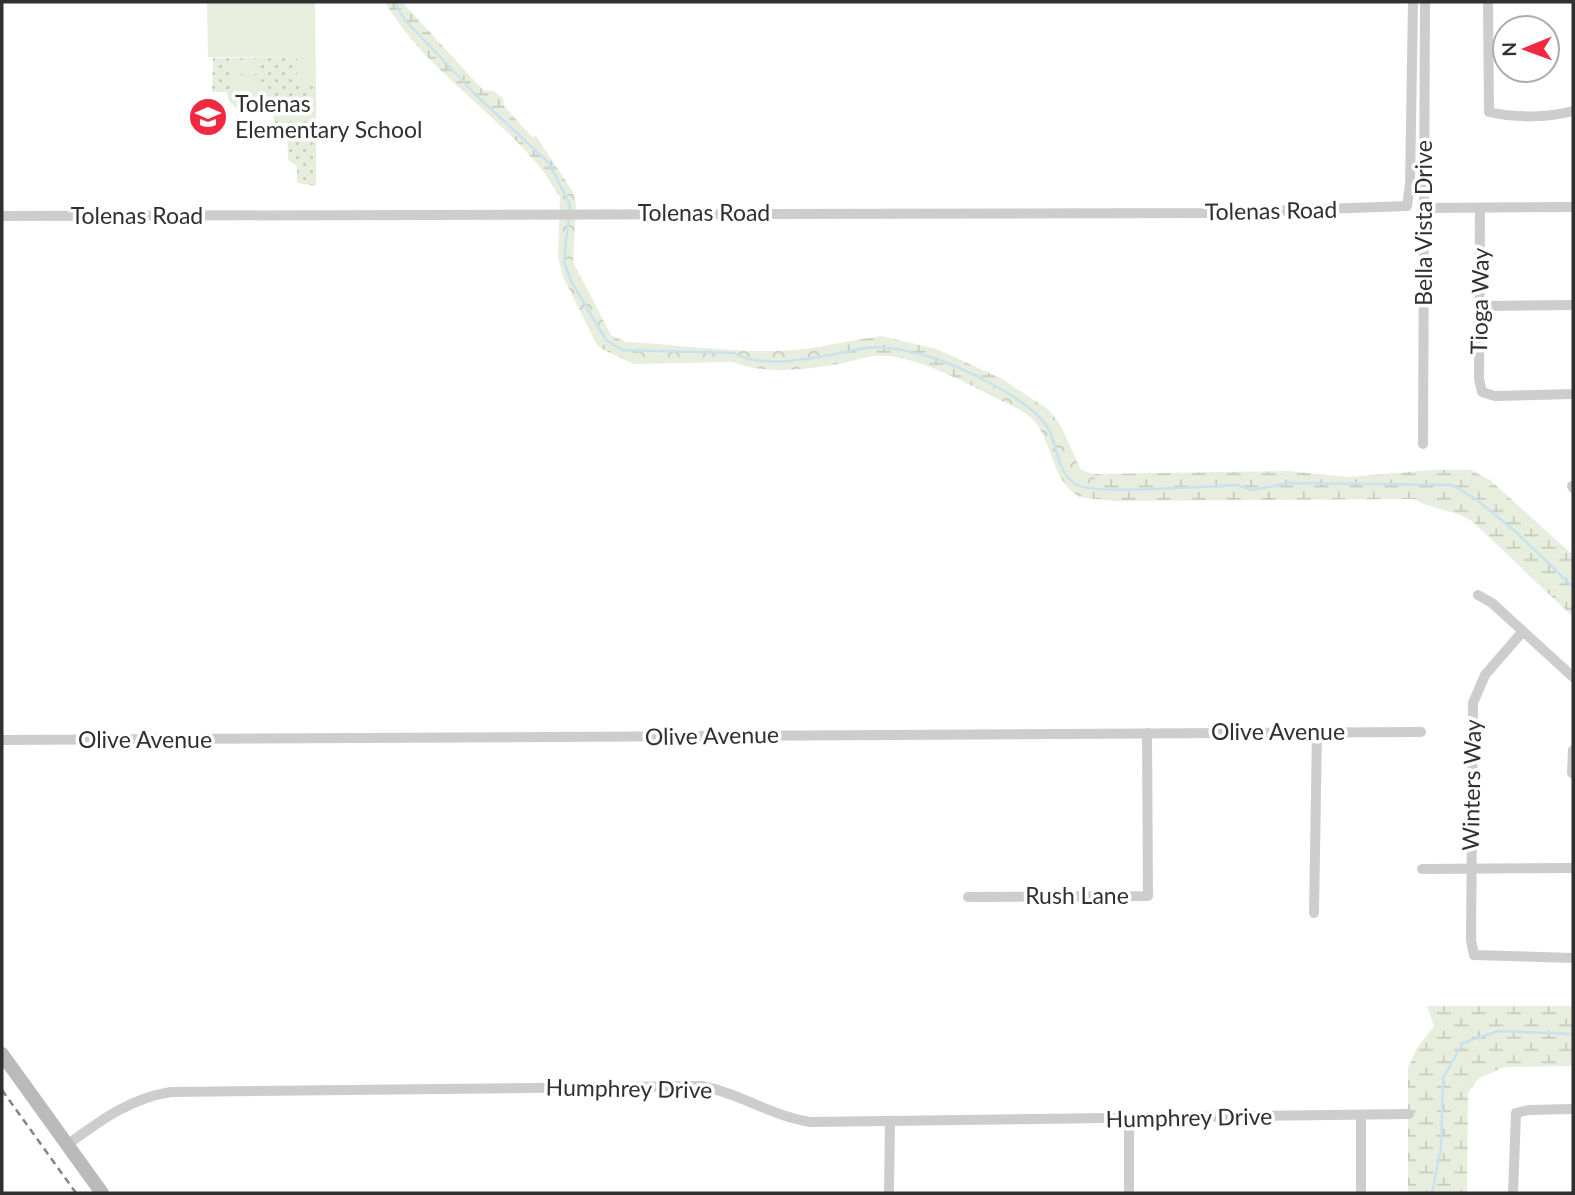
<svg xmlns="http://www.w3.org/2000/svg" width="1575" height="1195" font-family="Lato,sans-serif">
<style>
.green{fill:url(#green-dots)}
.forest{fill:url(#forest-crowns)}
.wetland{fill:url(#wetland-marsh)}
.pitch{fill:#e7eedd}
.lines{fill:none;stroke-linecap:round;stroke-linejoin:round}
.stream{stroke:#c9e2ef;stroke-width:2.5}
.minor{stroke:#cdcdcd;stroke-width:10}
.secondary{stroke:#bababa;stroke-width:14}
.rail{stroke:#858585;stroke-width:2.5;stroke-dasharray:7 5;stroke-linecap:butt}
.labels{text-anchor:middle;stroke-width:7;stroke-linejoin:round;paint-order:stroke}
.poi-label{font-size:23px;fill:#303030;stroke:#fff;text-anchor:start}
.street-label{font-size:23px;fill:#303030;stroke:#fff}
</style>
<defs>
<pattern id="green-dots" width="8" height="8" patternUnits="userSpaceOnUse" patternTransform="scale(1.75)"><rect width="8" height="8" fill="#e7eedd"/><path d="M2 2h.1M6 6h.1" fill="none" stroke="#c6ccbe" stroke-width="1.8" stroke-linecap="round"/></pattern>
<pattern id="forest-crowns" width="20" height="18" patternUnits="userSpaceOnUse" patternTransform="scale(1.75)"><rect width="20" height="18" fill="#e7eedd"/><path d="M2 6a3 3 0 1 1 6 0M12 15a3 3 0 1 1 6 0" fill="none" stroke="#c6ccbe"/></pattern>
<pattern id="wetland-marsh" width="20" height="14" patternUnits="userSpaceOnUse" patternTransform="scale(1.75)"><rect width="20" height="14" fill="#e7eedd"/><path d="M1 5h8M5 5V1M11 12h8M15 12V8" fill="none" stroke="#c6ccbe"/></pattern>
</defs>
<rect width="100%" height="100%" fill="#fff"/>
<!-- green -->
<path class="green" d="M297 57V86H316V186L297 183V166L288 160 287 123H274V113L242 114 229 101 227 92H212L213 58Z"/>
<!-- forest -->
<g class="forest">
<path d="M573 192 576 205 573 262 611 335 598 347 563 277 558 257 560 197Z"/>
<path d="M622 342C692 344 764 360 833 344V365C801 370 763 374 732 362L633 364 637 355Z"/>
<path d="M1002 379 1048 409 1060 424 1081 470 1093 474 1098 483 1090 494 1079 497C1052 479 1054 451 1038 426 1028 410 1002 402 986 393Z"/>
</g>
<!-- wetland -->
<g class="wetland">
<path d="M385 2H402L483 90 493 91 503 98 504 106 532 137 536 136 573 192 560 197C551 184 543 169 532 158 485 105 421 64 385 2Z"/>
<path d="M611 335 634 346 637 355 633 364 598 347Z"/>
<path d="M881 336 937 349 1002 379 986 393C959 379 908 353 876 356 862 357 847 363 833 365V344Z"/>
<path d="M1431 470H1471L1490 480 1573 555V617L1472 521C1453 509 1433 510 1414 499L1113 501 1079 497 1090 494 1098 483 1093 474 1289 471 1347 477Z"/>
<path d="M1427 1006H1573V1066L1505 1067 1479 1078 1468 1093 1467 1193H1408V1068L1417 1048 1434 1026Z"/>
</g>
<!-- pitch -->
<g class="pitch">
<path d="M207 2H315L316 86H297V57H208Z"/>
<path d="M258 59V74H233V60Z"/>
<path d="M258 77V91L233 92V78Z"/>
<rect x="275" y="105" width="38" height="14"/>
</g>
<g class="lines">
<!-- stream -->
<g class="stream">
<path d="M394 2 405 20 476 95 549 163 570 205 564 261 571 281 606 340 622 350 735 353C764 372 832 354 865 348 885 345 908 351 927 356 960 366 1026 397 1046 425 1059 443 1055 473 1077 485 1097 495 1208 486 1236 485L1253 490 1288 483 1452 485 1477 500 1516 532 1573 587"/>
<path d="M1432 1193 1441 1148 1443 1078 1463 1043 1498 1031 1573 1034"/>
</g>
<!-- minor -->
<g class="minor">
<path d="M1488 2 1489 112C1514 118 1548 118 1573 111"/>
<path d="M1423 208 1573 207"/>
<path d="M1480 209 1479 379 1482 392 1495 396 1573 394"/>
<path d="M2 216 1217 213 1407 206 1410 184 1413 2"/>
<path d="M1480 306 1573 305"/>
<path d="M1423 444 1425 2"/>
<path d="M1572 486 1573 488"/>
<path d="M1478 595 1492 603 1573 677"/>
<path d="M1523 631 1485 675 1473 703 1471 940 1474 955 1573 958"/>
<path d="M2 740 1421 732"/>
<path d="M1572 773 1573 750"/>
<path d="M1422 869 1573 868"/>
<path d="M968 897 1148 896 1147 733"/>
<path d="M1314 913 1317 731"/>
<path d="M67 1145C100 1121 130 1098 171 1092L701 1086C740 1093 771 1116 810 1122L1409 1114"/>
<path d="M889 1193 890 1121"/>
<path d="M1129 1193V1119"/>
<path d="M1361 1193V1115"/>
<path d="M1513 1193 1516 1113 1529 1110 1573 1109"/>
</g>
<!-- secondary -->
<path class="secondary" d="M2 1054 102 1193"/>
<!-- rail -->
<path class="rail" d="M2 1090 76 1193"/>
</g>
<!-- icons -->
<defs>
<symbol id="school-disc" viewBox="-11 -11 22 22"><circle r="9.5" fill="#f12841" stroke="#fff"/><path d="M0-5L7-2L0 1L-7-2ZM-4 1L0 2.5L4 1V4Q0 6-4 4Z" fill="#fff"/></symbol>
</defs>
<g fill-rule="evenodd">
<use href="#school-disc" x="186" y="95" width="44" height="44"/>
</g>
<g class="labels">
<!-- poi labels -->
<g class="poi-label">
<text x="235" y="112">Tolenas<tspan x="235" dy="26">Elementary School</tspan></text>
</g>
<!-- street labels -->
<g class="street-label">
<text transform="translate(1271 211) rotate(-1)" y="8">Tolenas Road</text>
<text x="704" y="221">Tolenas Road</text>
<text x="137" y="224">Tolenas Road</text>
<text transform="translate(1424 223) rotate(-90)" y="8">Bella Vista Drive</text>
<text transform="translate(1480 301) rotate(-89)" y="8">Tioga Way</text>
<text x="1278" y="740">Olive Avenue</text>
<text transform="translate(712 736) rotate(-1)" y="8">Olive Avenue</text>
<text x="145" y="748">Olive Avenue</text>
<text transform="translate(1472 785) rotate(-89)" y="8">Winters Way</text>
<text x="1077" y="904">Rush Lane</text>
<text transform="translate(629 1089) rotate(1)" y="8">Humphrey Drive</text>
<text transform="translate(1189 1118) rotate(-1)" y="8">Humphrey Drive</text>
</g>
</g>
<!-- border -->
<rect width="1575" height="1195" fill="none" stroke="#303030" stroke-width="7"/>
<!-- north arrow -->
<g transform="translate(1526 49) rotate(269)"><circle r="33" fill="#ffffff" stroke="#acacac" stroke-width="2"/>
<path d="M0-5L12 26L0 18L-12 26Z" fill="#f12841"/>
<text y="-10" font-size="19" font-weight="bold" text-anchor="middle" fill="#303030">N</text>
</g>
</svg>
